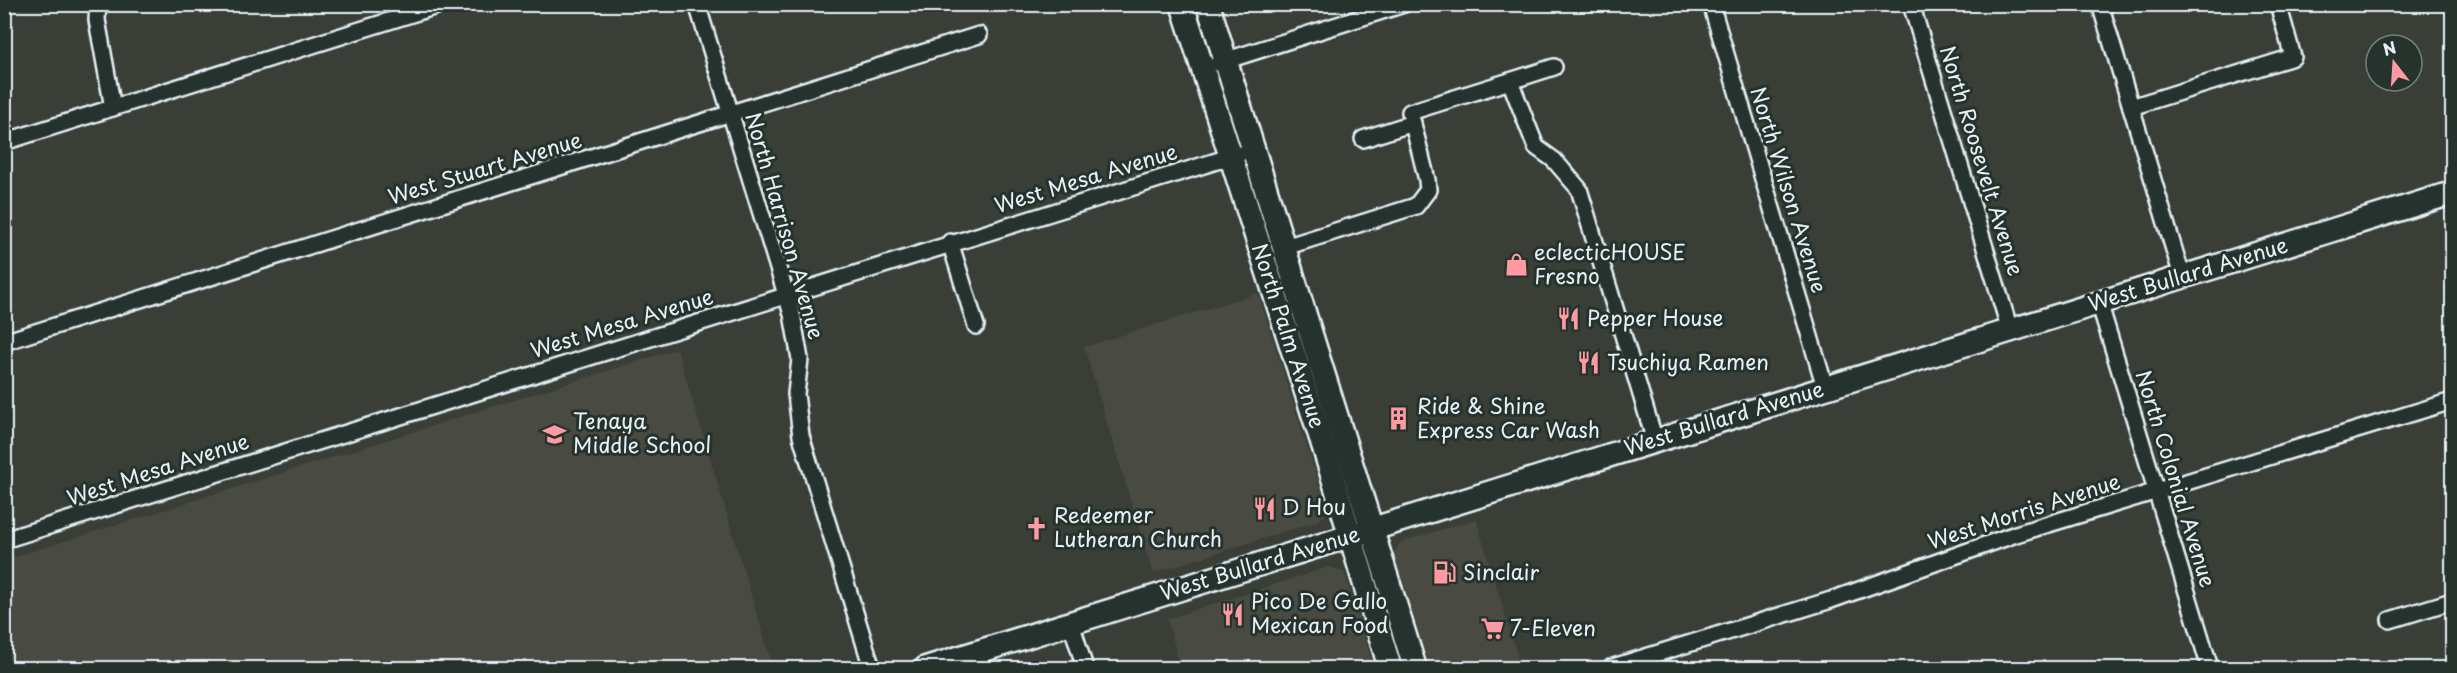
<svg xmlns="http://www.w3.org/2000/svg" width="2457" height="673" font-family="'Playpen Sans',sans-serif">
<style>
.built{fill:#494b42}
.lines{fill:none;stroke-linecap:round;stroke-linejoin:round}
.street-casing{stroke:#e8f1f8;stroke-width:20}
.primary-casing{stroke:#e8f1f8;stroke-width:27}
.street{stroke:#26332d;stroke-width:15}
.primary{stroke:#26332d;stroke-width:22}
.labels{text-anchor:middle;stroke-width:6;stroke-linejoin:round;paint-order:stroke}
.street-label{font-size:21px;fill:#e8f1f8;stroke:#26332d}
.poi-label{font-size:21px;fill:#e8f1f8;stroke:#26332d;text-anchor:start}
</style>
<rect width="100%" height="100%" fill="#393f37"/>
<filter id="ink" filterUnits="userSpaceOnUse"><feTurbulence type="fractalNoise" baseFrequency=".0167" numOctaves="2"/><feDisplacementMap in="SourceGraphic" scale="12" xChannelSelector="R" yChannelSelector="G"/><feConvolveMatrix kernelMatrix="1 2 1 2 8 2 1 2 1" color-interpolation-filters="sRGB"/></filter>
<g filter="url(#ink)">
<!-- built -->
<g class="built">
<path d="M1258 293 1326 507 1325 515 1318 521 1153 573 1084 347Z"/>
<path d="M677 349 773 668H5V560Z"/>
<path d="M1476 519 1521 668H1430L1394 552 1401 542Z"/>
<path d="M1329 567 1344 572 1374 668H1181L1167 619Z"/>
</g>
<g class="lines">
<defs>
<g id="street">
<path d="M98 4 97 20 113 108"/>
<path d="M697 4 792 314 800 359 796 394 801 436 872 668"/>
<path d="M1711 4 1825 387"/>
<path d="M1911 4 2010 330"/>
<path d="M2100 4 2182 276"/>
<path d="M1218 63 1404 4"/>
<path d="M1510 81 1554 67"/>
<path d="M2131 107 2293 57 2278 4"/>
<path d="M1363 139 1413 123"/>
<path d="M4 142 443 4"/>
<path d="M950 242 976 326"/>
<path d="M1285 247 1416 206 1428 190 1427 180 1410 112 1510 81 1536 147 1554 160 1579 189 1655 441"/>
<path d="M2099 302 2210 668"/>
<path d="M4 342 979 35"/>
<path d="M4 540 1239 154"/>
<path d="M2390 620 2452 601"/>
<path d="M1071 623 1085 668"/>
<path d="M1610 668 1831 600 2016 534 2452 401"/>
</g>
<g id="primary">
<path d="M1182 4 1324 448 1390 668"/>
<path d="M1208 4 1415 668"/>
<path d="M926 668 2452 193"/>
</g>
</defs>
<!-- street casing -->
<use href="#street" class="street-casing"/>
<!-- primary casing -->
<use href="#primary" class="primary-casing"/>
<!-- street -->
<use href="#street" class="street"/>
<!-- primary -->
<use href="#primary" class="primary"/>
</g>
</g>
<!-- icons -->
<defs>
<symbol id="shop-bare" viewBox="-9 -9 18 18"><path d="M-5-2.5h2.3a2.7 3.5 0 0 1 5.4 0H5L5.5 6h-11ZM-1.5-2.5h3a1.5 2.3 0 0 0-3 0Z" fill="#ff9aa2" stroke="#26332d" stroke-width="2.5" paint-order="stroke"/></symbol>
<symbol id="restaurant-bare" viewBox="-9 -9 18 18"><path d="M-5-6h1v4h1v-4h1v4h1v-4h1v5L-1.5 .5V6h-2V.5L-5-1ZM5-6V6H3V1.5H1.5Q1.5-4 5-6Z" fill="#ff9aa2" stroke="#26332d" stroke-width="2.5" paint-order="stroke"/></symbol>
<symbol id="building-bare" viewBox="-9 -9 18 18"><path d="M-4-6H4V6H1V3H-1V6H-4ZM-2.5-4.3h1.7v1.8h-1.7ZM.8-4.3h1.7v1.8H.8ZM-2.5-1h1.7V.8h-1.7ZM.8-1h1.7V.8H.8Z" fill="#ff9aa2" stroke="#26332d" stroke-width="2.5" paint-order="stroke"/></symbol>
<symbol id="school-bare" viewBox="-9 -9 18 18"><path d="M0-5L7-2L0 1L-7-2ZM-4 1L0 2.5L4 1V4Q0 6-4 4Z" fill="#ff9aa2" stroke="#26332d" stroke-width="2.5" paint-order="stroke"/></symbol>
<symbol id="church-bare" viewBox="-9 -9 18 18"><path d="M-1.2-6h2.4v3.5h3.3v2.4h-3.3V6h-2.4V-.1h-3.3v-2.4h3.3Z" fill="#ff9aa2" stroke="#26332d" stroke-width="2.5" paint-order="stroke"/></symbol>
<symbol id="fuel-bare" viewBox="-9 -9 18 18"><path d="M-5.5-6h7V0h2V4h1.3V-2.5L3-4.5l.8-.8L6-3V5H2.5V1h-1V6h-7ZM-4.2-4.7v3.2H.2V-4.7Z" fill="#ff9aa2" stroke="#26332d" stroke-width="2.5" paint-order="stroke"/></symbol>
<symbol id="supermarket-bare" viewBox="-9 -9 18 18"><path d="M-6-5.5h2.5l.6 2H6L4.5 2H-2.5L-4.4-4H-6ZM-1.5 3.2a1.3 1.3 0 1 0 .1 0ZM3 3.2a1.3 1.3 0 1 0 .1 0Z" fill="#ff9aa2" stroke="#26332d" stroke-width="2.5" paint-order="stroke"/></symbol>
</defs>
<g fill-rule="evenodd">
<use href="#shop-bare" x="1500" y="248" width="33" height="33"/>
<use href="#restaurant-bare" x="1552" y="302" width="33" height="33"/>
<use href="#restaurant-bare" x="1572" y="346" width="33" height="33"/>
<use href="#building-bare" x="1382" y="402" width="33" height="33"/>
<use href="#school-bare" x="538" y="418" width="33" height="33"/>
<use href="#restaurant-bare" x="1248" y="492" width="33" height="33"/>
<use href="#church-bare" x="1020" y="512" width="33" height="33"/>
<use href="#fuel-bare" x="1428" y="556" width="33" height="33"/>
<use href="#restaurant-bare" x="1216" y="598" width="33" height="33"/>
<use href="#supermarket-bare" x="1476" y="612" width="33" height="33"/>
</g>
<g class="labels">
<!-- street labels -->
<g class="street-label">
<text transform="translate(1981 161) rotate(73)" y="7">North Roosevelt Avenue</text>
<text transform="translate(485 169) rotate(-17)" y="7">West Stuart Avenue</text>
<text transform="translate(1086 179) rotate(-17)" y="7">West Mesa Avenue</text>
<text transform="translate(1788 190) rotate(73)" y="7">North Wilson Avenue</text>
<text transform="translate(784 226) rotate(74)" y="7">North Harrison Avenue</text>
<text transform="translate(2188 275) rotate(-17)" y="7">West Bullard Avenue</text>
<text transform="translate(622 324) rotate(-17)" y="7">West Mesa Avenue</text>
<text transform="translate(1288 336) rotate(72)" y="7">North Palm Avenue</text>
<text transform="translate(1724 419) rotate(-17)" y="7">West Bullard Avenue</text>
<text transform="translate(158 470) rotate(-18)" y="7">West Mesa Avenue</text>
<text transform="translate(2175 479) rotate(73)" y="7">North Colonial Avenue</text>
<text transform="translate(2024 512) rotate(-18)" y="7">West Morris Avenue</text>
<text transform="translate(1260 564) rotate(-17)" y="7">West Bullard Avenue</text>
</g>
<!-- poi labels -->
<g class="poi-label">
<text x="1534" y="260">eclecticHOUSE<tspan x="1534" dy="24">Fresno</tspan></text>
<text x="1587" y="326">Pepper House</text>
<text x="1607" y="370">Tsuchiya Ramen</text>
<text x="1417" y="414">Ride &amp; Shine<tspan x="1417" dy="24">Express Car Wash</tspan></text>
<text x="573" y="429">Tenaya<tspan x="573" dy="24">Middle School</tspan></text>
<text x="1282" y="515">D Hou</text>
<text x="1054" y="523">Redeemer<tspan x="1054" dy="24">Lutheran Church</tspan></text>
<text x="1463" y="580">Sinclair</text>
<text x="1251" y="609">Pico De Gallo<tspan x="1251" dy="24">Mexican Food</tspan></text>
<text x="1510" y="636">7-Eleven</text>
</g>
</g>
<!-- margin -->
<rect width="2457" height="673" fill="none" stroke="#26332d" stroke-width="24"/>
<rect x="12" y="12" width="2433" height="649" fill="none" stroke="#e8f1f8" stroke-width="2" filter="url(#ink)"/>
<!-- north arrow -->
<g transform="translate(2394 63) rotate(343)"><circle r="28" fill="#26332d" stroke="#747f7e" stroke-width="1.5"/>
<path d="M0-4.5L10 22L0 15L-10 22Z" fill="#ff9aa2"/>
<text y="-9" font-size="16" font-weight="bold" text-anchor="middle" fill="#e8f1f8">N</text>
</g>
</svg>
